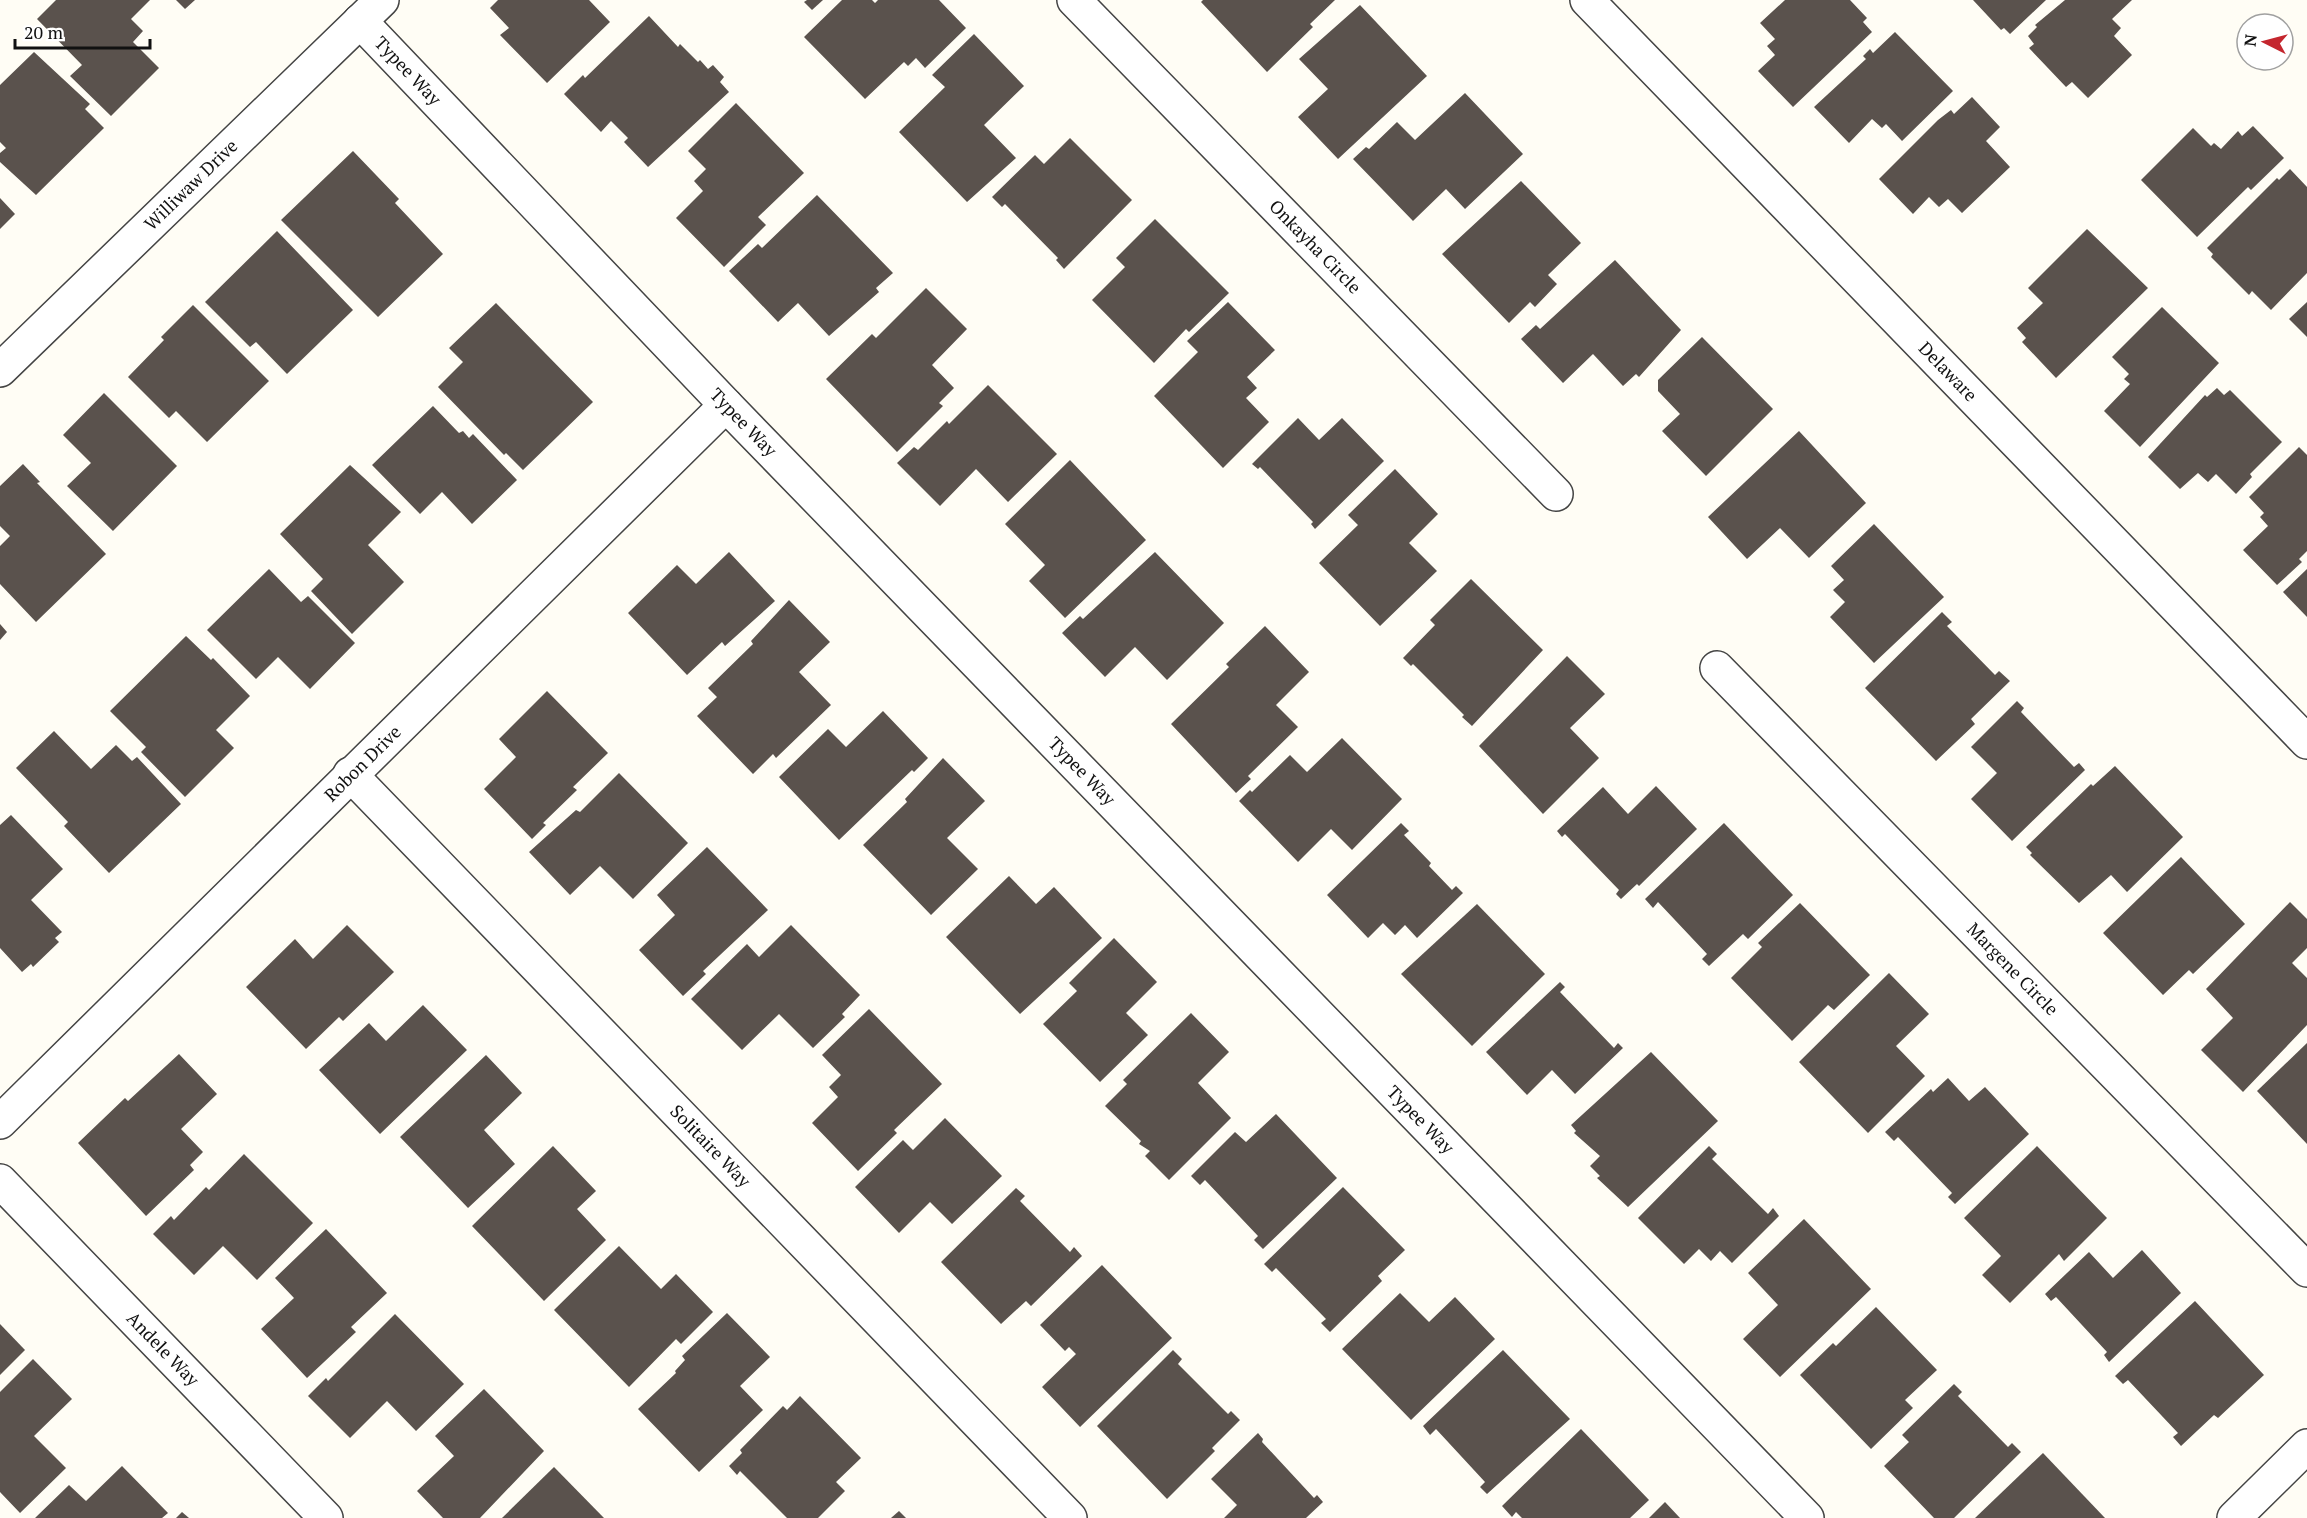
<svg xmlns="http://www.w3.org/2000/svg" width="2307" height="1518" font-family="'PT Serif',serif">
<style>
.building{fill:#5a524d}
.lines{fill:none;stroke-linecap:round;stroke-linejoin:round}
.minor-casing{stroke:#444;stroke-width:36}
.minor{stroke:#fff;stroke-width:33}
.labels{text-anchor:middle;stroke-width:6;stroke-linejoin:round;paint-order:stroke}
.street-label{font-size:18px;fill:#111;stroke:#fff}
</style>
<rect width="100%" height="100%" fill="#fffdf5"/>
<!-- building -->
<g class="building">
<path d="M56 0H150L131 19 143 31 133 42 159 68 111 116 70 76 82 65 37 19Z"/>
<path d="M176 0H195L185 9Z"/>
<path d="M498 0H589L610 22 547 83 500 35 509 28 490 8Z"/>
<path d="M807 0H823L812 10 804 2Z"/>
<path d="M842 0H872L875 3 878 0H939L966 28 925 68 916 58 908 66 904 62 865 99 804 37Z"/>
<path d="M1203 0H1335L1310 24 1313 27 1267 72 1201 2Z"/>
<path d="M1785 0H1850L1867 18 1863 22 1872 32 1793 107 1758 71 1775 55 1767 46 1775 39 1760 23Z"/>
<path d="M1973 0H2046L2010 34 2004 28 2001 30Z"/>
<path d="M2065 0H2132L2112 19 2121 28 2114 36 2132 55 2088 98 2072 82 2066 87 2029 48 2034 44 2028 36 2037 27 2035 25Z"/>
<path d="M1360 5 1427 76 1338 159 1298 117 1328 89 1299 59Z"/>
<path d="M649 16 678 47 680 44 698 62 700 60 708 69 713 65 724 77 720 82 729 92 648 167 624 142 628 138 611 121 601 132 564 94 583 75 585 78Z"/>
<path d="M1895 32 1953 91 1902 141 1886 124 1882 128 1872 119 1849 143 1814 107 1866 59 1863 56 1870 49 1873 53Z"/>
<path d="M974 34 1024 86 984 125 1016 158 967 202 899 132 945 87 932 75Z"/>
<path d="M34 52 90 104 85 109 104 128 36 195 0 162V153L6 148 0 142V85Z"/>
<path d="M1465 93 1523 154 1465 209 1446 189 1413 221 1353 159 1366 147 1369 149 1397 122 1415 140Z"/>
<path d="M1972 97 2000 127 1986 141 2010 167 1962 213 1948 199 1939 207 1929 197 1913 214 1879 179 1938 120 1951 110 1954 114Z"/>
<path d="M736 103 804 173 758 217 766 225 724 267 676 218 703 191 694 181 706 169 688 151Z"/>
<path d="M2253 126 2284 158 2251 190 2248 187 2197 237 2141 180 2193 128 2211 146 2214 143 2221 149 2238 131 2242 136Z"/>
<path d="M1070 138 1132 200 1064 269 1056 260 1058 258 1005 204 1002 207 992 197 1035 155 1044 164Z"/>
<path d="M353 151 399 199 395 203 443 254 378 317 281 220Z"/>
<path d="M2290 169 2307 187V273L2271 310 2252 291 2249 295 2211 257 2213 254 2207 248 2277 178 2279 180Z"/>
<path d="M1521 181 1581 243 1548 275 1557 284 1535 307 1530 302 1509 323 1442 254Z"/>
<path d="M817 195 893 273 876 288 879 292 829 336 798 303 778 322 729 271 758 244 762 248Z"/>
<path d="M0 198 15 214 0 229Z"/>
<path d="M1155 219 1229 293 1189 332 1186 329 1154 363 1092 300 1125 267 1116 258Z"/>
<path d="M2087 229 2148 288 2056 378 2022 342 2026 338 2017 328 2043 303 2028 288Z"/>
<path d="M277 231 353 310 287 374 256 342 250 347 205 302Z"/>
<path d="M1615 260 1681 330 1639 377 1636 374 1623 386 1593 354 1563 383 1521 339 1536 325 1540 329Z"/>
<path d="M926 288 967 329 932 365 954 388 939 403 943 406 897 452 826 379 872 334 876 338Z"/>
<path d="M1228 302 1275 350 1247 377 1257 388 1246 398 1269 422 1223 468 1154 396 1198 352 1187 341Z"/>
<path d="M2307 302V337L2289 319Z"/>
<path d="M496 303 593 402 523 470 506 453 504 455 438 387 463 362 449 348Z"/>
<path d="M193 305 269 381 207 442 176 411 169 418 128 377 164 340 161 337Z"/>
<path d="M2162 307 2219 363 2140 447 2104 411 2130 384 2124 379 2129 374 2112 357Z"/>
<path d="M1702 337 1773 409 1706 476 1662 431 1680 414 1658 391V380Z"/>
<path d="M988 385 1057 454 1008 502 976 469 940 506 897 463 914 447 918 450 947 421 949 424Z"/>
<path d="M2217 388 2224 395 2230 390 2282 442 2250 474 2252 477 2236 494 2216 474 2208 482 2198 473 2180 489 2148 457 2205 395 2207 397Z"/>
<path d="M104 393 177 466 113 531 67 486 91 463 63 435Z"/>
<path d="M433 406 459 433 463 431 469 438 473 434 517 480 472 524 442 492 420 514 372 465Z"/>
<path d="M1298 418 1319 440 1342 418 1384 461 1315 529 1311 524 1313 522 1260 467 1258 469 1252 464Z"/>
<path d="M1799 431 1866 503 1809 558 1780 528 1747 559 1708 517Z"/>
<path d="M2299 447 2307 455V551L2299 559 2302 562 2277 585 2243 550 2268 526 2260 517 2264 513 2249 497Z"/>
<path d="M1070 460 1146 540 1065 618 1029 581 1045 565 1005 524Z"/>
<path d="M23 464 40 482 37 483 106 554 36 622 0 584V546L10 536 0 526V486Z"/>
<path d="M350 465 401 512 368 545 404 582 352 634 311 591 323 579 280 534Z"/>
<path d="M1395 469 1438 514 1409 543 1437 571 1380 626 1319 563 1358 525 1348 515Z"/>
<path d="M1874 524 1944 597 1874 663 1830 617 1845 602 1833 590 1844 580 1831 566Z"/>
<path d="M729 552 775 601 725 646 722 642 687 675 628 613 677 565 696 584Z"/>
<path d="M1155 552 1224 623 1167 680 1135 647 1105 677 1062 633 1080 616 1083 619Z"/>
<path d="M269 569 301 602 308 596 355 643 310 689 278 657 256 679 207 630Z"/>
<path d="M2307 569V617L2283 592Z"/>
<path d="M1471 579 1543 650 1472 726 1462 717 1464 715 1413 664 1411 666 1403 658 1435 625 1430 620Z"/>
<path d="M789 600 830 642 799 672 831 705 776 758 773 754 753 774 697 716 717 697 708 688 753 644 751 641Z"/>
<path d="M1942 612 1952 622 1947 626 1995 675 1999 671 2010 681 1971 719 1975 724 1936 761 1865 688Z"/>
<path d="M0 624 7 632 0 640Z"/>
<path d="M1265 626 1309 672 1276 705 1298 727 1248 776 1251 779 1236 793 1171 724 1229 667 1226 664Z"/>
<path d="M186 636 211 660 213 658 250 696 216 730 234 748 185 797 141 752 146 747 110 711Z"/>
<path d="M1567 656 1605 694 1570 728 1599 758 1543 814 1479 746Z"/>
<path d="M547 691 608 753 573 787 577 790 543 823 546 825 532 839 484 789 516 757 499 739Z"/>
<path d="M2017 701 2024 708 2021 712 2074 767 2079 763 2085 770 2012 841 1971 799 1997 773 1971 747Z"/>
<path d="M883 711 928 758 914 772 912 770 839 840 779 777 828 729 846 747Z"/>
<path d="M54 731 91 769 116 745 132 761 137 757 181 804 109 873 64 826 68 822 16 768Z"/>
<path d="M1342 738 1402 799 1352 850 1331 829 1298 862 1239 801 1250 790 1252 792 1290 755 1307 772Z"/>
<path d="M943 758 985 801 947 838 978 869 931 915 863 845 907 802 905 799Z"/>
<path d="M2115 766 2183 837 2127 892 2111 875 2079 903 2030 855 2032 853 2026 847 2091 784 2093 786Z"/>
<path d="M619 773 688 843 633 899 600 866 570 895 529 852 576 810 580 812Z"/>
<path d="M1656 786 1697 829 1639 886 1637 884 1621 899 1616 894 1619 890 1565 834 1562 837 1557 831 1603 787 1628 814Z"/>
<path d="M11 815 63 869 31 900 62 932 55 938 59 942 33 967 31 964 22 972 0 948V825Z"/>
<path d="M1401 823 1409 831 1404 835 1431 863 1429 866 1452 890 1456 886 1463 893 1417 938 1405 925 1395 935 1383 923 1368 938 1327 895Z"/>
<path d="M1724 823 1793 895 1748 939 1743 934 1709 966 1702 959 1707 954 1658 902 1653 908 1645 899Z"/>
<path d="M707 847 768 910 703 971 706 974 683 996 639 950 675 915 657 895Z"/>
<path d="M2181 857 2245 924 2193 974 2189 970 2163 995 2103 933Z"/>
<path d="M1009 876 1036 904 1054 887 1102 938 1020 1014 946 937Z"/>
<path d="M2290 902 2307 919V948L2292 963 2307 978V1025L2243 1092 2201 1050 2233 1018 2206 989Z"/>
<path d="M1800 903 1870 975 1834 1010 1828 1005 1792 1041 1731 978 1762 947 1758 943Z"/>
<path d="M1477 904 1545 974 1472 1046 1401 974Z"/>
<path d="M347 925 394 972 343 1021 339 1017 306 1049 246 987 295 939 313 959Z"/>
<path d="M791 925 860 995 842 1014 845 1017 813 1048 779 1014 742 1050 691 999 747 944 759 957Z"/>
<path d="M1114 938 1157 982 1126 1013 1148 1035 1100 1082 1043 1024 1077 991 1069 983Z"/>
<path d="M1889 973 1929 1014 1896 1046 1925 1076 1868 1133 1799 1062Z"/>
<path d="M1560 982 1565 987 1560 992 1614 1048 1618 1043 1623 1048 1575 1094 1552 1070 1527 1095 1486 1052Z"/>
<path d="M423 1005 467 1050 380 1134 319 1070 369 1023 386 1041Z"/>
<path d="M869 1009 942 1084 894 1130 897 1133 858 1171 812 1123 838 1097 829 1087 841 1075 822 1055Z"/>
<path d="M1191 1013 1229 1052 1198 1083 1231 1118 1169 1180 1145 1156 1150 1151 1139 1144 1141 1141 1105 1106 1127 1084 1123 1080Z"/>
<path d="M2307 1043V1144L2257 1091Z"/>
<path d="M1651 1052 1718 1121 1628 1207 1597 1178 1600 1176 1590 1166 1600 1156 1574 1133 1576 1131 1571 1125Z"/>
<path d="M179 1054 217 1094 181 1129 203 1152 190 1165 194 1170 146 1216 78 1143 125 1098 128 1101Z"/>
<path d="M486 1055 522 1093 484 1130 515 1164 468 1208 400 1137Z"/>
<path d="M1948 1078 1969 1101 1985 1087 2029 1134 1955 1204 1948 1197 1952 1193 1898 1137 1894 1141 1885 1132 1931 1089 1933 1092Z"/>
<path d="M1276 1114 1337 1178 1263 1249 1254 1240 1258 1236 1205 1180 1200 1185 1191 1176 1235 1132 1246 1142Z"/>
<path d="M945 1118 1002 1176 952 1224 930 1202 899 1233 855 1187 903 1140 913 1150Z"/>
<path d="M553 1146 596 1191 577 1209 606 1240 544 1301 472 1226Z"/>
<path d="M1709 1146 1717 1154 1712 1159 1768 1214 1773 1208 1779 1216 1732 1263 1720 1251 1711 1261 1699 1249 1684 1264 1638 1218Z"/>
<path d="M2037 1146 2107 1218 2064 1261 2059 1254 2010 1303 1982 1275 2001 1256 1964 1218Z"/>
<path d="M244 1154 313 1223 257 1280 223 1246 194 1275 153 1234 171 1216 174 1220 206 1187 209 1190Z"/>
<path d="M1343 1187 1405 1250 1378 1276 1382 1281 1330 1332 1321 1323 1326 1319 1276 1268 1272 1272 1264 1264Z"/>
<path d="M1016 1188 1025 1196 1020 1201 1070 1252 1074 1247 1082 1256 1031 1306 1026 1301 1001 1324 941 1262Z"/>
<path d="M1804 1219 1871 1289 1780 1377 1743 1339 1778 1305 1748 1273Z"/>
<path d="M326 1229 387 1293 351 1327 356 1332 307 1378 261 1329 294 1298 275 1278Z"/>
<path d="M619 1246 661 1289 676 1274 713 1312 681 1344 676 1339 629 1387 554 1310Z"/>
<path d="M2142 1250 2181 1293 2109 1362 2104 1355 2107 1352 2056 1297 2051 1301 2045 1294 2089 1252 2113 1278Z"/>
<path d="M1102 1265 1172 1338 1080 1427 1042 1387 1076 1354 1069 1347 1065 1351 1040 1325Z"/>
<path d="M1400 1293 1429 1322 1455 1297 1495 1339 1411 1420 1342 1349Z"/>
<path d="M2195 1301 2264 1375 2218 1418 2214 1415 2181 1446 2173 1437 2178 1433 2128 1380 2123 1384 2115 1376Z"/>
<path d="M1876 1307 1937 1370 1905 1400 1913 1408 1871 1449 1800 1375 1833 1343 1836 1346Z"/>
<path d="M727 1313 770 1357 740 1386 763 1410 699 1472 638 1409 676 1373 675 1371 685 1360 682 1356Z"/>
<path d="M395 1314 464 1384 416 1431 387 1401 350 1438 308 1396 326 1378 328 1381Z"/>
<path d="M0 1324 25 1350 0 1375Z"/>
<path d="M1173 1350 1182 1359 1178 1364 1228 1414 1231 1411 1240 1420 1212 1448 1215 1451 1167 1499 1097 1426Z"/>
<path d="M1503 1350 1570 1419 1487 1494 1480 1487 1485 1482 1436 1429 1430 1435 1423 1426Z"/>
<path d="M33 1359 72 1399 34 1436 66 1468 20 1513 0 1492V1392Z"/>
<path d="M1954 1384 1962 1392 1958 1396 2008 1447 2012 1443 2021 1452 1954 1518H1934L1884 1466 1909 1442 1902 1435Z"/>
<path d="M484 1389 544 1451 480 1518H443L417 1491 454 1456 435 1436Z"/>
<path d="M800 1396 861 1458 836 1482 845 1491 818 1518H787L740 1471 737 1475 729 1466 742 1453 740 1450 783 1406 787 1410Z"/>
<path d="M1581 1429 1649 1500 1630 1518H1522L1516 1512 1512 1517 1502 1506Z"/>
<path d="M1258 1433 1263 1439 1262 1442 1314 1498 1317 1495 1323 1502 1306 1518H1224L1237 1505 1211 1479Z"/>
<path d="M2043 1453 2105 1518H1975Z"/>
<path d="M122 1466 168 1513 162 1518H35L69 1485 86 1501Z"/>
<path d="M554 1467 604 1518H502Z"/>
<path d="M1665 1502 1680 1518H1649Z"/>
<path d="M899 1511 906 1518H891Z"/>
<path d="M182 1512 189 1518H176Z"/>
</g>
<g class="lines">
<defs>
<g id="minor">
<path id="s1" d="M1074 0 1556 494"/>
<path id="s2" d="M1587 0 2307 742"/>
<path id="s3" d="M360 21 726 405 1807 1518"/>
<path id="s4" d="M0 370 382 0"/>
<path id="s5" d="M1717 668 2307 1270"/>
<path id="s6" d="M350 774 1070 1518"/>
<path id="s7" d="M0 1122 726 405"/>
<path id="s8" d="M0 1181 326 1518"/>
<path d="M2234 1518 2307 1446"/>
</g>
</defs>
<!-- minor casing -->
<use href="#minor" class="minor-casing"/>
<!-- minor -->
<use href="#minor" class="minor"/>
</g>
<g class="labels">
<!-- street labels -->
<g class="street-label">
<text dy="6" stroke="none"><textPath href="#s3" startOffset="69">Typee Way</textPath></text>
<text dy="6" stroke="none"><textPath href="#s4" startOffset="266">Williwaw Drive</textPath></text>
<text dy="6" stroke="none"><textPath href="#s1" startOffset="345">Onkayha Circle</textPath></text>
<text dy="6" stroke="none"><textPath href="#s2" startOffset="518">Delaware</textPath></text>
<text dy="6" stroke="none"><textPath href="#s3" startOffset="555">Typee Way</textPath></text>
<text dy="6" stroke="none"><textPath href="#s7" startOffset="510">Robon Drive</textPath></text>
<text dy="6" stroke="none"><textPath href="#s3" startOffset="1041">Typee Way</textPath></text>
<text dy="6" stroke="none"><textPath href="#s5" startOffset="422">Margene Circle</textPath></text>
<text dy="6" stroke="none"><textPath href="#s3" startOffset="1527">Typee Way</textPath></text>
<text dy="6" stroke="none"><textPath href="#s6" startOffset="518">Solitaire Way</textPath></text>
<text dy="6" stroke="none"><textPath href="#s8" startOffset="234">Andele Way</textPath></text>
</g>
</g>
<!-- north arrow -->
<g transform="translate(2265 42) rotate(276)"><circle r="28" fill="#ffffff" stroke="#a0a0a0" stroke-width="1.5"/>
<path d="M0-4.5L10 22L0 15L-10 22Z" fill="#c4262e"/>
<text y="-9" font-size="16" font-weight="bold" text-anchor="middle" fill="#111111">N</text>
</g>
<!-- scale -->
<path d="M15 39v9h135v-9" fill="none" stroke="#111111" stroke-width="3"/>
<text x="24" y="39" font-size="18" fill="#111111" stroke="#ffffff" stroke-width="4.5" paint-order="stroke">20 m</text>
</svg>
